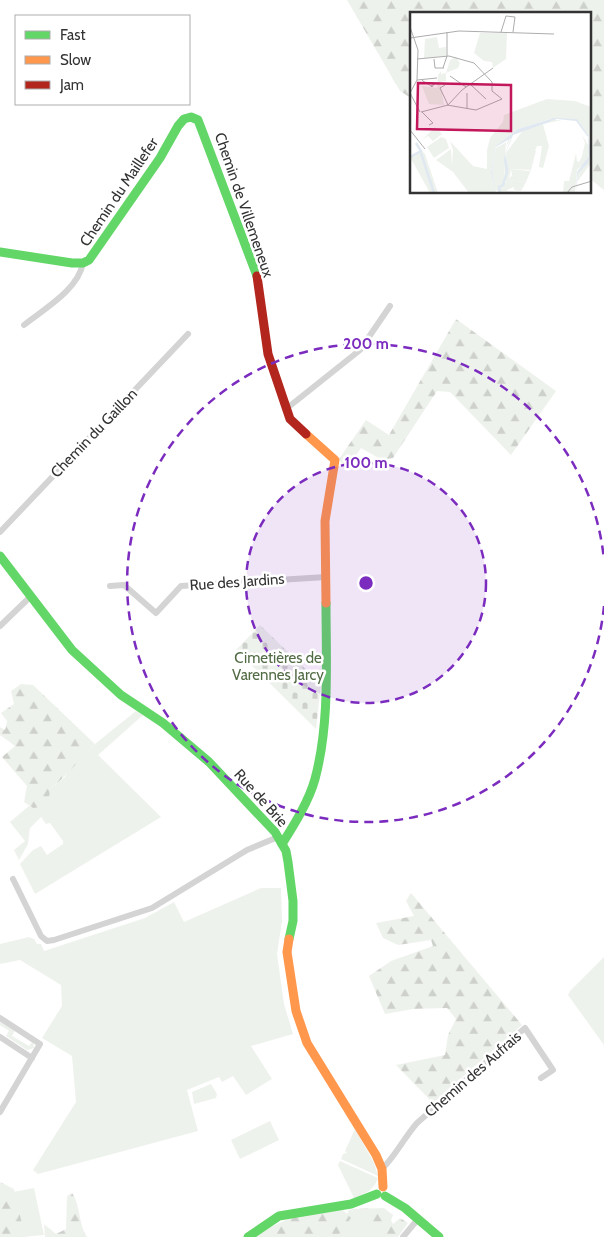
<svg xmlns="http://www.w3.org/2000/svg" width="604" height="1237" font-family="Cabin,sans-serif">
<style>
.green{fill:#eef2ec}
.forest{fill:url(#forest-firs)}
.cemetery{fill:url(#cemetery-stones)}
.lines{fill:none;stroke-linecap:round;stroke-linejoin:round}
.street{stroke:#d4d4d4;stroke-width:6}
.fast{stroke:#63d668;stroke-width:9}
.slow{stroke:#ff974d;stroke-width:9}
.jam{stroke:#b3261e;stroke-width:9}
.ring{fill:none;stroke:#7b2cbf;stroke-width:2.5;stroke-dasharray:9 6}
.labels{text-anchor:middle;stroke-width:5;stroke-linejoin:round;paint-order:stroke}
.street-label{font-size:15px;fill:#333;stroke:#fff}
.park-label{font-size:15px;fill:#516b44;stroke:#fff}
.inset-river{fill:none;stroke:#e0e8f1;stroke-width:2.5}
.inset-road{fill:none;stroke:#adadad;stroke-width:1}
.view{fill:#c2185b;fill-opacity:0.15;stroke:#c2185b;stroke-width:2.5}
.inset-edge{fill:none;stroke:#333;stroke-width:2.5}
.centre{fill:#7b2cbf;stroke:#fff;stroke-width:2.5}
.ring-label{font-size:15px;text-anchor:middle;font-weight:bold;fill:#7b2cbf;stroke:#fff;stroke-width:5;stroke-linejoin:round;paint-order:stroke}
</style>
<defs>
<pattern id="forest-firs" width="22" height="20" patternUnits="userSpaceOnUse" patternTransform="scale(1.25)"><rect width="22" height="20" fill="#eef2ec"/><path d="M5 1l3.5 6h-7zM16 11l3.5 6h-7z" fill="#cdd0cb"/></pattern>
<pattern id="cemetery-stones" width="16" height="16" patternUnits="userSpaceOnUse" patternTransform="scale(1.25)"><rect width="16" height="16" fill="#eef2ec"/><path d="M2 7V4a2 2 0 0 1 4 0v3zM10 15v-3a2 2 0 0 1 4 0v3z" fill="#cdd0cb"/></pattern>
</defs>
<rect width="100%" height="100%" fill="#fff"/>
<!-- green -->
<g class="green">
<path d="M136 711 143 715 98 755 161 817 35 894 20 864 33 850 41 846 47 855 63 844V841L50 823 46 824 41 817 30 828 28 844 19 860 14 850 25 841 10 822 29 806 33 808 50 789 65 777 69 770 95 744Z"/>
<path d="M261 888H281L282 921 277 954 284 1004 293 1034 251 1046 272 1079 246 1095 233 1076 222 1082 219 1077 187 1090 198 1131 38 1174 33 1170 76 1102 72 1056 42 1038 62 1006 61 985 20 960 0 964V944L29 937 34 939 37 944H41L44 951 145 918 174 902 184 922Z"/>
<path d="M604 957V1045L568 995 570 991Z"/>
<path d="M0 1021 15 1030 12 1036 29 1046 33 1041 34 1048 27 1050 6 1036 9 1031 0 1025Z"/>
<path d="M211 1084 217 1094 216 1098 194 1104 192 1092Z"/>
<path d="M270 1121 279 1140 240 1159 231 1140Z"/>
<path d="M355 1129 374 1163 378 1176 341 1159 343 1154 347 1153 345 1151Z"/>
<path d="M340 1161 378 1178C374 1190 365 1194 354 1198L338 1165Z"/>
<path d="M34 1188 44 1235 23 1237 13 1192Z"/>
<path d="M349 1209 377 1222 385 1237H321L344 1223Z"/>
</g>
<!-- forest -->
<g class="forest">
<path d="M347 0H604V190L590 179V14H412L411 98 400 91Z"/>
<path d="M456 319 556 391 511 455 450 392 437 391 393 458 382 460 361 448 346 470 339 459 366 420 389 435Z"/>
<path d="M21 684 33 685 95 744C79 760 67 776 50 789L48 806 33 808 24 802 27 786 2 757 15 746 0 735V727L5 730 7 721 1 713 14 704 11 691Z"/>
<path d="M411 893 522 1025 433 1103 396 1065 445 1055 448 1035 456 1019 447 1008 413 1009 385 1014 369 976 391 961 433 946 431 940 398 945 383 938 376 923 414 916 406 901Z"/>
<path d="M0 1182 14 1189 25 1237H0Z"/>
<path d="M72 1193C81 1206 78 1224 87 1237H45L44 1224 56 1234 66 1229 67 1196Z"/>
<path d="M384 1208 393 1215 391 1220 393 1224 400 1218 408 1223 398 1237H370V1228L362 1222 351 1209Z"/>
<path d="M343 1210 351 1218 337 1237H256C283 1217 309 1211 343 1210Z"/>
</g>
<!-- cemetery -->
<path class="cemetery" d="M260 625 321 684 316 729 236 650Z"/>
<g class="lines">
<!-- street -->
<g class="street">
<path d="M24 325C44 309 78 290 83 263"/>
<path d="M286 409 360 350 390 306"/>
<path d="M0 532 188 334"/>
<path d="M110 586 124 585 156 613 181 586 326 577"/>
<path d="M0 626 31 596"/>
<path d="M13 879 41 936 47 941 54 940 152 908 247 850 278 837"/>
<path d="M0 1018 40 1044 0 1112"/>
<path d="M0 1037 32 1058"/>
<path d="M382 1169C396 1155 404 1138 417 1123L525 1028 553 1070 541 1078"/>
<path d="M403 1237 418 1219"/>
</g>
<!-- fast -->
<g class="fast">
<path d="M0 252 72 263H83L89 260 160 158 178 126 184 119 191 117 198 120 257 276"/>
<path d="M0 556 72 650 121 695 163 723 209 762 275 832 286 851 288 862 293 901V921L289 939"/>
<path d="M282 844C294 825 309 801 315 779 330 723 326 661 326 603"/>
<path d="M385 1196 405 1208 439 1237"/>
<path d="M248 1237 279 1216 351 1204 377 1194"/>
</g>
<!-- slow -->
<g class="slow">
<path d="M306 434 335 460 325 521 326 603"/>
<path d="M289 939 287 952 296 1011 307 1043 376 1155 382 1169 383 1187"/>
</g>
<!-- jam -->
<path class="jam" d="M257 276 268 354 290 419 306 434"/>
</g>
<!-- distance rings -->
<circle cx="366" cy="583" r="120" fill="#7b2cbf" fill-opacity=".12"/>
<g class="ring">
<circle cx="366" cy="583" r="120"/>
<path d="M604 606A239 239 0 1 1 604 560"/>
</g>
<g class="labels">
<!-- street labels -->
<g class="street-label">
<text transform="translate(119 192) rotate(-56)" y="5">Chemin du Maillefer</text>
<text transform="translate(244 205) rotate(71)" y="5">Chemin de Villemeneux</text>
<text transform="translate(94 433) rotate(-46)" y="5">Chemin du Gaillon</text>
<text transform="translate(237 582) rotate(-4)" y="5">Rue des Jardins</text>
<text transform="translate(261 798) rotate(48)" y="5">Rue de Brie</text>
<text transform="translate(473 1074) rotate(-41)" y="5">Chemin des Aufrais</text>
</g>
<!-- park labels -->
<g class="park-label">
<text x="278" y="663">Cimetières de<tspan x="278" dy="17">Varennes Jarcy</tspan></text>
</g>
</g>
<!-- overview -->
<g transform="translate(410 12)">
<rect width="181" height="181" fill="#fff"/>
<path d="M70 21H97L96 47 83 56 82 50 74 49 64 41ZM27 25 29 36 36 35V44L14 46 15 27ZM46 45 50 51 48 56 36 61V69L30 70 34 93 19 92 12 74 27 76 28 63 31 59V62L36 61 40 48ZM141 108H152L133 112 139 134 133 156 129 155 132 134H127L125 139 96 141 113 118ZM25 115 32 122 23 129 18 124 12 128ZM172 123 180 136 178 148 167 158 165 181H153L154 169H159L166 141 167 149 169 150 172 144 175 131ZM31 125 36 127 39 136 24 146 17 135ZM40 129 63 154 77 157 82 181H59L43 160 26 148 41 137 42 153 43 138ZM96 130 94 171 97 170V179L111 180 110 181H90L85 177 82 159 86 136ZM101 157 119 159 121 158 116 170 98 168 102 163Z" fill="#eef2ec"/>
<path d="M137 87 165 89 181 95 180 99 182 101 181 151 167 170 168 161 180 144 179 125 167 107H140L108 117 99 125H101L96 136 98 127 86 134 81 160 86 181H82L77 164V138L80 126 93 110 94 103ZM112 137 126 139 121 158 101 157 99 168 116 170 111 179 104 178V175L97 178 96 167 94 171 96 141ZM11 138 15 142 28 181H20L0 145Z" fill="#eef2ec"/>
<path d="M144 106 167 107 178 123 181 140 178 151 168 161 166 181 167 160 179 144 178 125 166 109 147 107 103 123 95 143 99 160 97 181 99 160 94 145 101 126 86 135 82 159 86 181 81 160 86 134 108 117Z" fill="#e0e8f1"/>
<path class="inset-river" d="M11 141 24 181M0 145 11 139 6 131M90 181 89 175 93 173 97 160 95 147"/>
<path class="inset-road" d="M0 15 8 38 7 68 0 81M91 20 96 4 105 5 103 20M0 26 49 19 144 22M7 47 39 44 64 51 82 70V79L92 87M24 47 25 56H34M33 56 37 44V20M40 64 56 75M7 68 27 66M12 68 13 69 21 74 22 75 25 71 21 74M60 72 76 87M35 73 30 76 38 93M0 81 10 100M57 81V97M37 93 66 98 92 87M11 100 38 93 52 78 83 56M12 100 23 111 19 113M0 118 15 137M157 181 162 175 182 169"/>
<path class="view" d="M8 71 101 73V119L7 117Z"/>
<rect width="181" height="181" class="inset-edge"/>
</g>
<circle cx="366" cy="583" r="8" class="centre"/>
<g class="ring-label">
<text x="366" y="349">200 m</text>
<text x="366" y="468">100 m</text>
</g>
<!-- legend -->
<rect x="15" y="15" width="175" height="90" fill="#ffffff" stroke="#adadad"/>
<rect x="25" y="31" width="25" height="8" fill="#63d668" stroke="#adadad"/>
<text x="60" y="40" font-size="15" fill="#333333">Fast</text>
<rect x="25" y="56" width="25" height="8" fill="#ff974d" stroke="#adadad"/>
<text x="60" y="65" font-size="15" fill="#333333">Slow</text>
<rect x="25" y="81" width="25" height="8" fill="#b3261e" stroke="#adadad"/>
<text x="60" y="90" font-size="15" fill="#333333">Jam</text>
</svg>
